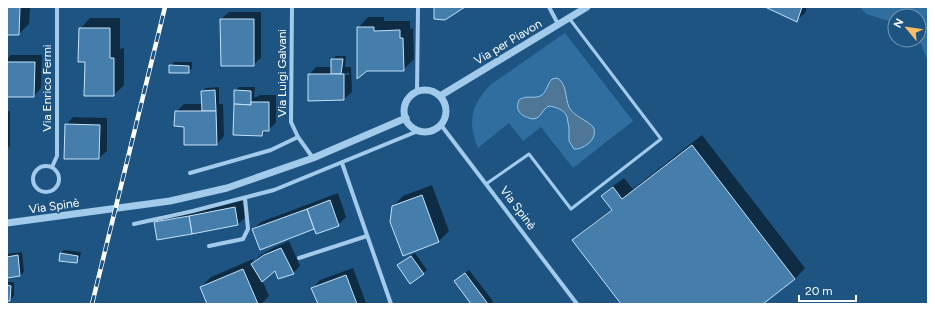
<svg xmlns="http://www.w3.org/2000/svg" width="935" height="311" font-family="Figtree,sans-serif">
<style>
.green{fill:#306ea0}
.water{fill:#4d7697;stroke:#95c6eb}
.shadow{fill:#0007;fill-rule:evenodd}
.building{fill:#457eab;stroke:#c6e2f7}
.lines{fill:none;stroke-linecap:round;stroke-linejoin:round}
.service{stroke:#a2caea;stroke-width:3}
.minor{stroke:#a2caea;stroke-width:4}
.tertiary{stroke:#a2caea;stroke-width:7}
.rail-casing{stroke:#fff;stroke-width:4.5}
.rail{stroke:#1d5482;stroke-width:3;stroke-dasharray:9;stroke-linecap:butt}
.labels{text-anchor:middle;stroke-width:3;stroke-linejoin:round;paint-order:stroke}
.street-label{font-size:12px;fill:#fff;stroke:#1d5482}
</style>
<rect width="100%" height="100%" fill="#1d5482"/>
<!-- green -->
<g class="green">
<path d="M860 7H928V62L919 39V16H895V23L866 14Z"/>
<path d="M565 33 633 121 573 168 541 127 523 141 509 123 478 148C467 121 471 106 490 85Z"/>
</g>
<!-- water -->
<path class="water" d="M557 78C567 83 565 98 569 107 574 117 588 120 594 128 594 131 595 135 593 138 590 144 580 150 574 149L569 141V128L567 117C565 110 556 107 549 106 542 109 542 118 533 119 523 117 514 112 519 100 527 94 535 100 542 95 546 92 548 83 552 79Z"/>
<!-- shadow -->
<g class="shadow">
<path d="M7 7H30L29 24 19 34H7Z"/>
<path d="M766 7H807L805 13 797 20Z"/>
<path d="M229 12H261V58L253 65 221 19Z"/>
<path d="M368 17H384V21H410V29L413 28 414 59 403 70 358 28Z"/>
<path d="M90 18H120V49L124 48V85L114 95 86 61 80 29Z"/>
<path d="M11 55H42L41 88 34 96H7V59Z"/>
<path d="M336 56H346L345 67H351L352 92 344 99 309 75 316 67H332V59ZM341 73H349V75H339Z"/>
<path d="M174 62H192V68L189 72 170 66Z"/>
<path d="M219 87V104H223L224 136 217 144 176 112 184 104H203L202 91 206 88Z"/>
<path d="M239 87H255L254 97H257L260 95H276V123L262 135 235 91Z"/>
<path d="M7 111H10V146L7 149Z"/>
<path d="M73 117 107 118V151L99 158 66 125Z"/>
<path d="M702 135 805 268 795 279 762 304H622L573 240 584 230 612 209 602 196 613 186 624 178 633 189Z"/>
<path d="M432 185 449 231 439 241 393 206 403 196Z"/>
<path d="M338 193 346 217 338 225 314 228 261 248 253 229 261 222Z"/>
<path d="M242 200 246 217 238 224 158 239 155 223 162 215Z"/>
<path d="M289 241 300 266 293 273 276 270 262 280 269 296 261 304H208L201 287 211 277 253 259 254 262 259 256 273 248Z"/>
<path d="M64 250 81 252 80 258 76 262 61 253Z"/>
<path d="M22 252 24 272 20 276 7 277V254Z"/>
<path d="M415 253 427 270 423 273 402 262Z"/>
<path d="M353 268 366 303 365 304H319L313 288 320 280Z"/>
<path d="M469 270 493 301 490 304H472L459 278Z"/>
<path d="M7 282H14V296L10 300H7Z"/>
</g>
<!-- building -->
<g class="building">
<path d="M7 7H20L19 35H7Z"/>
<path d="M434 7H465L445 20 434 19Z"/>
<path d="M765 7H802L797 22Z"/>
<path d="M220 19H254V66H221Z"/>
<path d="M357 27H374V31L400 30V38H403L404 71H367L357 79Z"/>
<path d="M79 28H110V58H114V96H84L85 62H78Z"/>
<path d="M331 59H343L341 74H331Z"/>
<path d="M7 62H35L34 97H7Z"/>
<path d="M169 65 189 66V73H169Z"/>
<path d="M308 74H344V100L308 101Z"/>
<path d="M215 90 216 111H202L201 91Z"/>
<path d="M234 90 251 91V105L234 104Z"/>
<path d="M251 102H269V131H263L262 136 233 135 234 104 251 105Z"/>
<path d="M175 111H216L217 145H184V127L174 126Z"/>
<path d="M65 124 100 125 99 159H64Z"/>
<path d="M692 145 795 279 763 304H621L572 240 612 210 601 196 613 187 622 199Z"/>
<path d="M422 195 439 242 403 256 390 222 392 206Z"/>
<path d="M330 200 339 226 316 234 307 209Z"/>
<path d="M235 207 238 225 192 234 189 216Z"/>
<path d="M307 209 314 229 260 250 252 229Z"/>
<path d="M189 216 192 234 157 240 154 222Z"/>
<path d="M281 248 294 274 278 279 275 271 262 282 251 264 264 255Z"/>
<path d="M60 253 78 256 77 263 59 261Z"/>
<path d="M18 255 20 276 7 278V257Z"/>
<path d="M411 256 424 274 410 284 397 265Z"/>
<path d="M243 269 258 304H207L200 287Z"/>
<path d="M465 273 488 304H471L454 281Z"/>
<path d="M346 275 357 304H318L311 288Z"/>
<path d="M7 285 11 286 10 301H7Z"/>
</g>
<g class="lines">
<!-- service -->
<path class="service" d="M486 184 529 154 571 209 661 139 569 18"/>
<!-- minor -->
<g class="minor">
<path d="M292 7 291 122 298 137 313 158"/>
<path d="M549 7 558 24"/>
<path d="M417 92 418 7"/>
<path d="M441 125 577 304"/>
<path d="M342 163 391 304"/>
<circle cx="46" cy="179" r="13"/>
<path d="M52 167 57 156V7"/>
<path d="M190 173 271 150 298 137"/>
<path d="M134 224 193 211 274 190 418 131"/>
<path d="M209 246 243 239 248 229 245 198"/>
<path d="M299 258 367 236"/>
</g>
<!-- tertiary -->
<g class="tertiary">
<circle cx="425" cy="111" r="21"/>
<path d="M440 96 587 7"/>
<path d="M7 223 170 201 227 188 313 158 406 118"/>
</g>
<defs>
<path id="rail" d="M92 304 165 7"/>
</defs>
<!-- rail casing -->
<use href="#rail" class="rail-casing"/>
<!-- rail -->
<use href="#rail" class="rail"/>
</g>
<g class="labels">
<!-- street labels -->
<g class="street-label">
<text transform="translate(508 42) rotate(-31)" y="4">Via per Piavon</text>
<text transform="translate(282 73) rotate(-90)" y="4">Via Luigi Galvani</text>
<text transform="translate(47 88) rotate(-90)" y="4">Via Enrico Fermi</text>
<text transform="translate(54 206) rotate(-8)" y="4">Via Spinè</text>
<text transform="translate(518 208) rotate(53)" y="4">Via Spinè</text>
</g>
</g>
<!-- border -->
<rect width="935" height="311" fill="none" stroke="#ffffff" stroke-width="16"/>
<!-- north arrow -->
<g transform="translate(907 28) rotate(299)"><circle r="19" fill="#1d5482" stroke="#7798b4"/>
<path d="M0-3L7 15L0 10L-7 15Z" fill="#fabd60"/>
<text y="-6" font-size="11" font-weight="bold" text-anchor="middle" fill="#ffffff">N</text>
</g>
<!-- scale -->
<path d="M799 295v6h57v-6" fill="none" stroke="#ffffff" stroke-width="2"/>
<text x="805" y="295" font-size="12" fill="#ffffff" stroke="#1d5482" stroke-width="3" paint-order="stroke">20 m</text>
</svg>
